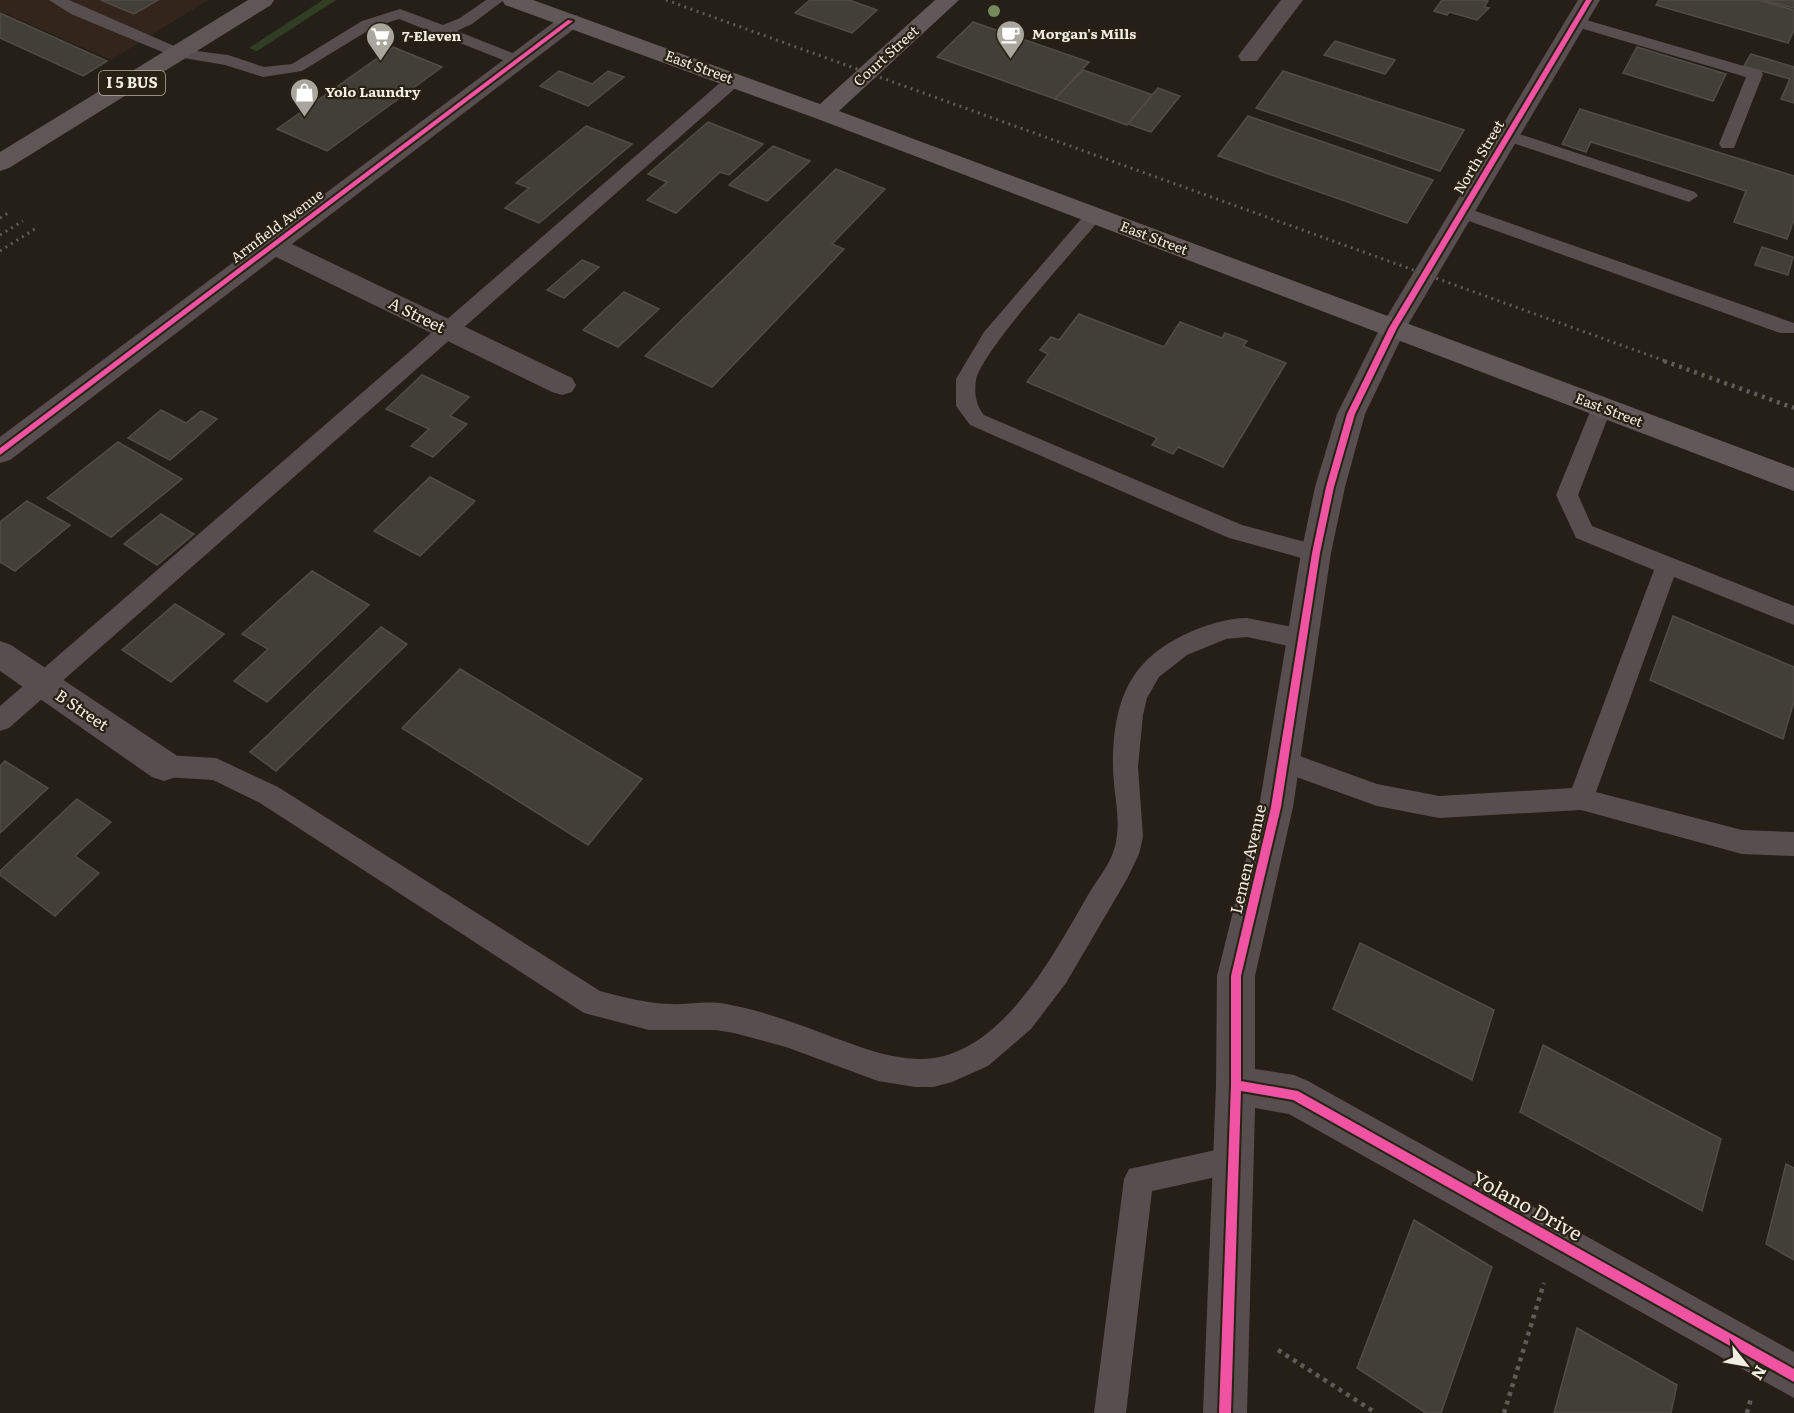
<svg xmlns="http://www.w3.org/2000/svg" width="1794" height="1413" font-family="Literata,serif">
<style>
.commercial{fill:#34251c}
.green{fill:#323e24}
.building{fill:#423f38;stroke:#514d46;stroke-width:1.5}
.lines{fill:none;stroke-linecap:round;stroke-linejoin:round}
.path{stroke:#605a58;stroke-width:4.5;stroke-dasharray:4 5;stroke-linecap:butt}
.lane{fill:#574e4f;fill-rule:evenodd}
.street{fill:#574e4f;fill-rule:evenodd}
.secondary{fill:#635859;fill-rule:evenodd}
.primary{fill:#605656;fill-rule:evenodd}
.rail-far1{stroke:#605b58;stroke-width:3;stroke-dasharray:2 4.5;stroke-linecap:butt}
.rail{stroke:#605b58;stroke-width:4.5;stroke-dasharray:3 5;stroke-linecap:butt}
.cycleway-casing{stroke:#282214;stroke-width:4}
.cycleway{fill:#f153a3;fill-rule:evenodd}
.tree{fill:#75895c}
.labels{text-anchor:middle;stroke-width:4.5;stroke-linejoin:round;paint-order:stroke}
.far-poi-label{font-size:14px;font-weight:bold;fill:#f1eee4;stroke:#282214;text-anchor:start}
.far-street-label{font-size:14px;fill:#f1eee4;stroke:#282214}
.shield{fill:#282214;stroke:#b5b1a6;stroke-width:1.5}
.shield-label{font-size:15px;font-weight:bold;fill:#f1eee4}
.street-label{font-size:16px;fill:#f1eee4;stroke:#282214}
.near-street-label{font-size:20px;fill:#f1eee4;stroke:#282214}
</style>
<rect width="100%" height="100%" fill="#242018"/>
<!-- commercial -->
<path class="commercial" d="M0 0H208L111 60 0 11Z"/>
<!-- green -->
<path class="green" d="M323 0H336L257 51 249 48Z"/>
<!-- building -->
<g class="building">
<path d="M101 0H158L134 14Z"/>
<path d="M810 0H849L877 10 852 33 795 13Z"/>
<path d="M1442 0H1483L1488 1 1484 7 1489 8 1477 20 1449 12 1447 15 1434 11Z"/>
<path d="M1659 0H1758L1794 10V30L1788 43 1656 5Z"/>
<path d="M1762 0H1794V8Z"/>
<path d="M0 13 107 61 83 76 0 38Z"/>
<path d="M973 22 1089 62 1055 99 937 57Z"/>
<path d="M1335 41 1395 60 1385 74 1324 55Z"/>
<path d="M393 47 442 67 327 151 277 129Z"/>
<path d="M1637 47 1726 74 1713 101 1623 73Z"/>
<path d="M1751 54 1794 67V103L1781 99 1790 79 1744 66Z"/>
<path d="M1083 70 1153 95 1127 125 1055 99Z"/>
<path d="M559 71 592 84 608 71 624 77 588 106 540 86Z"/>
<path d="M1283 71 1464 130 1440 171 1256 108Z"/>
<path d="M1158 88 1180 96 1151 132 1128 124Z"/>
<path d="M1580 109 1794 176V219L1787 239 1734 222 1746 191 1591 142 1586 152 1562 144Z"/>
<path d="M1248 116 1433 180 1407 223 1218 156Z"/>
<path d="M708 122 763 144 729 175 720 172 676 213 647 200 667 182 648 174Z"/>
<path d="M586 126 632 144 539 223 505 208 529 188 516 183Z"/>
<path d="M773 146 810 161 767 201 729 185Z"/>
<path d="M836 169 885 189 832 244 844 249 712 387 645 356Z"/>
<path d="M1762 247 1793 257 1788 275 1755 265Z"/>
<path d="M582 260 599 267 564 298 547 290Z"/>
<path d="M624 292 659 309 618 347 583 330Z"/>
<path d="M1079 314 1164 347 1180 322 1222 338 1225 333 1247 341 1243 346 1286 363 1223 467 1178 447 1173 454 1152 445 1157 438 1027 382 1048 354 1040 350 1051 337 1059 340Z"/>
<path d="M422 375 469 397 450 416 467 424 433 457 411 446 429 429 386 409Z"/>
<path d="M161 410 186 423 201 411 217 419 170 460 128 438Z"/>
<path d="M118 442 182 479 111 537 47 498Z"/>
<path d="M430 477 475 501 420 556 374 531Z"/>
<path d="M27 501 70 525 15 571 0 562V522Z"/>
<path d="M161 514 194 534 157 565 124 544Z"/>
<path d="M312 571 369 605 267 702 234 681 268 649 242 634Z"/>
<path d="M175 604 224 634 171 682 122 650Z"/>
<path d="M1673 616 1794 667V701L1783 739 1650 680Z"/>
<path d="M381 627 407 644 276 771 250 752Z"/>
<path d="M460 669 642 779 588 845 402 728Z"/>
<path d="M5 761 48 788 0 833V766Z"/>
<path d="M77 799 111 822 75 856 99 873 55 916 0 875V871Z"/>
<path d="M1360 943 1494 1010 1472 1080 1333 1009Z"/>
<path d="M1543 1045 1721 1139 1702 1211 1520 1112Z"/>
<path d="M1786 1164 1794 1168V1260L1766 1244Z"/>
<path d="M1414 1220 1492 1267 1441 1413H1426L1357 1368Z"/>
<path d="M1577 1328 1677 1385 1671 1413H1554Z"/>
</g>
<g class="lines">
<!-- path -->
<g class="path">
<path d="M1278 1350 1376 1413"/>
<path d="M1504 1413 1544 1283"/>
<path d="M1747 1413 1751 1398"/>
</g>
<!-- lane -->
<g class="lane">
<path d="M49 0H69L181 49 228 55 264 67 292 64 362 21 400 9 443 25 460 18 486 0H504L472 24 457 31 525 58 527 61 519 66 513 64 399 19 374 27 302 71 263 77 225 65 172 56 71 14Z"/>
<path d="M1576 17 1761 71 1763 74 1734 148H1722L1719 144 1746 77 1570 25 1568 22 1570 19Z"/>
<path d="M734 75 740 76 742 80 740 84 9 728 0 731V706L728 76Z"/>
<path d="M1507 130 1695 192 1698 196 1689 202 1683 200 1501 139 1498 135 1501 131Z"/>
<path d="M1461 206 1794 323V333H1780L1455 216 1452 212 1455 208Z"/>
<path d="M1094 209 1103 215 1100 219C1076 249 982 350 976 380 974 394 976 405 984 415L1242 525 1324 547 1327 553 1324 559 1316 562 1229 538 970 425 956 406V379L984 332 1088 211Z"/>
<path d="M1602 400 1609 402 1612 407 1578 495 1592 526 1794 606V625L1674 577 1596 792 1742 830 1794 832V856L1742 854 1581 810 1439 818 1377 806 1274 769 1271 761 1274 753 1283 750 1377 784 1439 796 1572 788 1654 570 1576 538 1556 495 1592 407 1595 402Z"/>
<path d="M1247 618 1303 629 1311 632 1315 639 1311 646 1303 649 1247 637 1226 639 1187 655 1159 677 1147 698 1143 715 1138 767 1143 837 1139 854 1127 879 1066 983 1031 1029 988 1066 952 1082 933 1087H915L878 1081 786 1047 734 1033 716 1030H649L584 1013 260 803 213 780 164 777 155 774 152 766 155 758 164 755 216 758 278 787 600 991C623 997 646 1003 669 1004 688 1005 707 1000 726 1004 776 1013 821 1034 869 1050 890 1056 912 1061 934 1058 1006 1047 1055 952 1088 895 1097 879 1111 864 1115 846 1122 820 1113 793 1113 766 1113 703 1128 660 1188 633 1206 625 1227 618 1247 618Z"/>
<path d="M1234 1146 1244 1151 1249 1161 1244 1171 1152 1191 1126 1413H1094L1124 1179 1129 1169Z"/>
</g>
<!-- street -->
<g class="street">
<path d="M1281 0H1303L1257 61H1241L1238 56Z"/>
<path d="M1578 0H1600L1406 328 1365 414 1345 487 1331 553 1293 807 1255 976V1069L1294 1075 1308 1081 1794 1352V1398L1289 1114 1255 1108 1247 1413H1203L1216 1085 1217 976 1259 807 1301 553 1315 487 1337 414 1380 328Z"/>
<path d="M570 14 578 16 581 21 578 26 292 244 572 378 576 385 572 392 562 395 552 392 276 257 10 460 0 463V437L562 16Z"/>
<path d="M0 641 11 645 176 755 181 766 176 777 164 781 152 777 0 671Z"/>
</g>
<!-- secondary -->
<path class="secondary" d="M502 0H533L820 104 935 0H959L839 111 1794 468V491L815 118 505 5Z"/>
<!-- primary -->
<path class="primary" d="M248 0H274L271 5 9 168 0 171V152Z"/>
<!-- rail-far1 -->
<g class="rail-far1">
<path d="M666 0 1668 362"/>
<path d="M0 218 8 213"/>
<path d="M0 235 23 221"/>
<path d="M0 251 38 227"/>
</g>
<!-- rail -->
<path class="rail" d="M1664 361 1794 408"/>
<defs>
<g id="cycleway">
<path d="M1586 0H1592L1397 328 1355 414 1334 487 1320 553 1281 807 1241 976V1081L1298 1091 1794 1369V1382L1293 1100 1241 1091 1231 1413H1219L1231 1085V976L1271 807 1312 553 1326 487 1347 414 1389 328Z"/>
<path d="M568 20 573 21 0 455V448Z"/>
</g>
</defs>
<!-- cycleway casing -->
<use href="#cycleway" class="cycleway-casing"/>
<!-- cycleway -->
<use href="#cycleway" class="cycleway"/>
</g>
<!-- trees -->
<circle class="tree" cx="994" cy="11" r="6"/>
<!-- icons -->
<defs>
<symbol id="cafe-pin" viewBox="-11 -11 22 30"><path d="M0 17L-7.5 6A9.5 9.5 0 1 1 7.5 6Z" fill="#a9a69d" stroke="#282214"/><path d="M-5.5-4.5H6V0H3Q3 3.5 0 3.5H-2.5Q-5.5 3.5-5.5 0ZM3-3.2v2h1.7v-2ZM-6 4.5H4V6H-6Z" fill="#fff"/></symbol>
<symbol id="supermarket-pin" viewBox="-11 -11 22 30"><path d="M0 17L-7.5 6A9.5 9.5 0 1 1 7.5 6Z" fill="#a9a69d" stroke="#282214"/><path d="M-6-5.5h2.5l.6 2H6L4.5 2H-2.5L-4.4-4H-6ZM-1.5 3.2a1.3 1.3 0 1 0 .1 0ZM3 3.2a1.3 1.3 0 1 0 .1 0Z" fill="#fff"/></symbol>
<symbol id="shop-pin" viewBox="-11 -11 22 30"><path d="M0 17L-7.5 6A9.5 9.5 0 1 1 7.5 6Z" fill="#a9a69d" stroke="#282214"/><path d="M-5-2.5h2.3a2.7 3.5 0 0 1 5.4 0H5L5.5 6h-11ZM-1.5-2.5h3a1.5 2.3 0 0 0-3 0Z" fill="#fff"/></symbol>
</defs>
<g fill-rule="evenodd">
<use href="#cafe-pin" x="994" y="18" width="33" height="45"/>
<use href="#supermarket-pin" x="364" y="20" width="33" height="45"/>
<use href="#shop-pin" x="288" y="76" width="33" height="45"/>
</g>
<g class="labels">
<!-- far-poi labels -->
<g class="far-poi-label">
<text x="1032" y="39">Morgan's Mills</text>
<text x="402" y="41">7-Eleven</text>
<text x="325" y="97">Yolo Laundry</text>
</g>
<!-- far-street labels -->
<g class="far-street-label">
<text transform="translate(886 56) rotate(-42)" y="5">Court Street</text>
<text transform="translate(699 67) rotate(20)" y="5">East Street</text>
<text transform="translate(1479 157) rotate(-59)" y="5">North Street</text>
<text transform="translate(277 226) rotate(-37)" y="5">Armfield Avenue</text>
<text transform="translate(1154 238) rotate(21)" y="5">East Street</text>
<text transform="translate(1609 410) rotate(21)" y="5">East Street</text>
</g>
<!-- shield labels -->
<rect class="shield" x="99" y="71" width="66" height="24" rx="4.5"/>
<g class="shield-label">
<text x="132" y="88">I 5 BUS</text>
</g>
<!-- street labels -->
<g class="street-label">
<text transform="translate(417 315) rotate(26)" y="6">A Street</text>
<text transform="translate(82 710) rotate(34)" y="6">B Street</text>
<text transform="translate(1248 859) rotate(-77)" y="6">Lemen Avenue</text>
</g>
<!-- near-street labels -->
<g class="near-street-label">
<text transform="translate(1527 1206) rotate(29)" y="7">Yolano Drive</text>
</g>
</g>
<!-- north arrow -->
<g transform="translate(1746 1365) rotate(121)" stroke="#282214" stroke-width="4.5" paint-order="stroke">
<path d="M0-4.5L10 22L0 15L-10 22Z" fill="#f1eee4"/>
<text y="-9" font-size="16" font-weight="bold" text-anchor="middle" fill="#f1eee4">N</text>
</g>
</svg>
